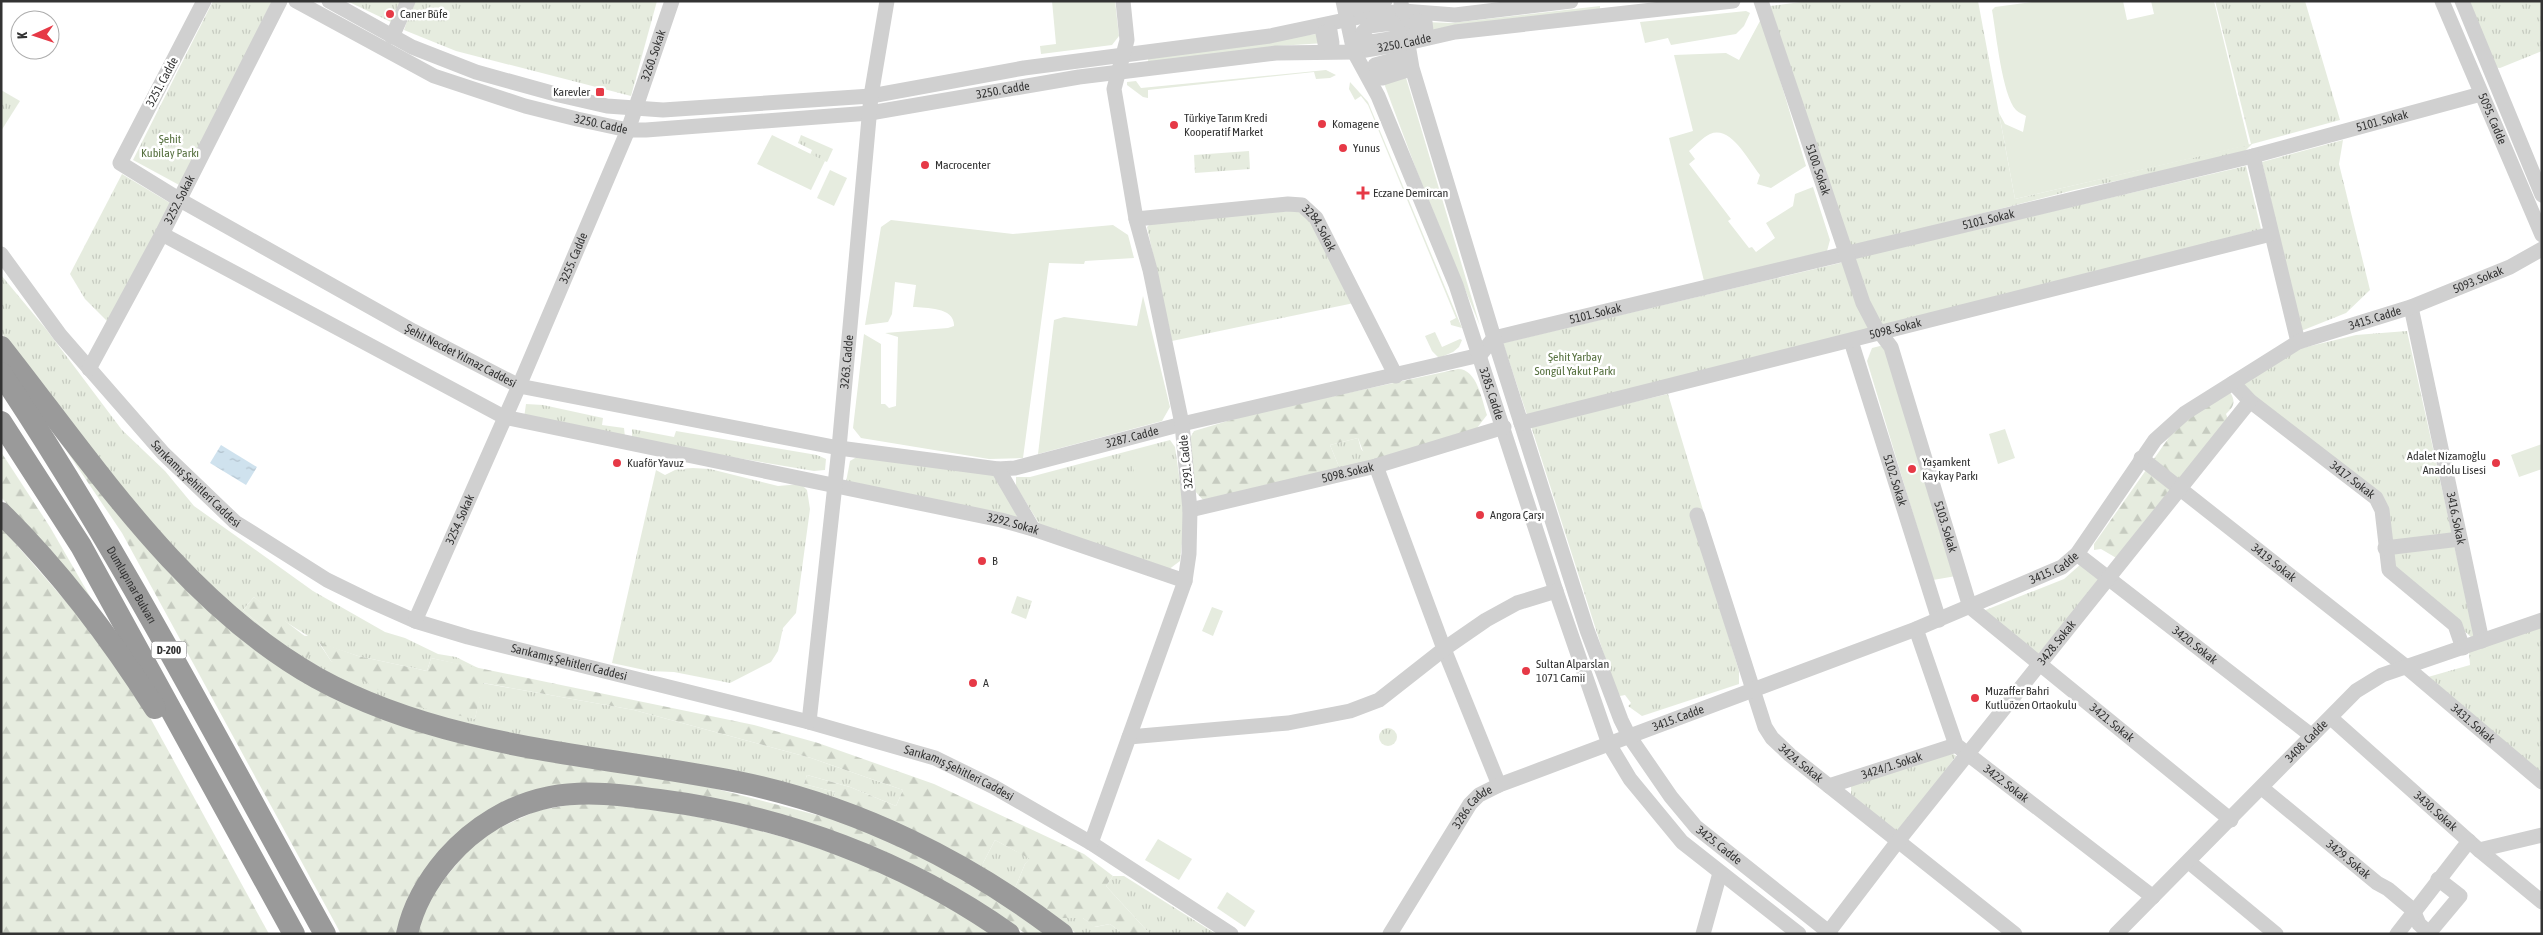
<svg xmlns="http://www.w3.org/2000/svg" width="2543" height="935" font-family="'Asap Condensed',sans-serif">
<style>
.grass{fill:url(#grass-tufts);fill-rule:evenodd}
.forest{fill:url(#forest-firs)}
.garden{fill:#e6ecdf}
.water{fill:url(#water-ripples)}
.lines{fill:none;stroke-linecap:round;stroke-linejoin:round}
.minor{stroke:#d0d0d0;stroke-width:15}
.highway{stroke:#9a9a9a;stroke-width:22}
.poi-dot{fill:#e63946;stroke:#fff;stroke-width:2}
.labels{text-anchor:middle;stroke-width:5;stroke-linejoin:round;paint-order:stroke}
.shield{fill:#fff;stroke:#707070;stroke-width:1}
.shield-label{font-size:11px;font-weight:bold;fill:#333}
.poi-label{font-size:12px;fill:#333;stroke:#fff;text-anchor:start}
.street-label{font-size:12px;fill:#333;stroke:#fff}
.park-label{font-size:12px;fill:#56703f;stroke:#fff}
</style>
<defs>
<pattern id="grass-tufts" width="24" height="20" patternUnits="userSpaceOnUse" patternTransform="scale(1.25)"><rect width="24" height="20" fill="#e6ecdf"/><path d="M3 7l-1-3M5 7V3M7 7l1-3M15 17l-1-3M17 17v-4M19 17l1-3" fill="none" stroke="#c6cbc0"/></pattern>
<pattern id="forest-firs" width="22" height="20" patternUnits="userSpaceOnUse" patternTransform="scale(1.25)"><rect width="22" height="20" fill="#e6ecdf"/><path d="M5 1l3.5 6h-7zM16 11l3.5 6h-7z" fill="#c6cbc0"/></pattern>
<pattern id="water-ripples" width="26" height="14" patternUnits="userSpaceOnUse" patternTransform="scale(1.25)"><rect width="26" height="14" fill="#cfe2ee"/><path d="M2 4q2-2 4 0t4 0M15 11q2-2 4 0t4 0" fill="none" stroke="#b2c2cd"/></pattern>
</defs>
<rect width="100%" height="100%" fill="#fff"/>
<!-- grass -->
<g class="grass">
<path d="M213 1H272L181 186 133 160Z"/>
<path d="M347 1H403L393 23Z"/>
<path d="M414 1H657L631 96 456 51 404 30Z"/>
<path d="M1809 1H1978L2015 199 2251 144 2215 1H2305L2340 120 2252 144 2242 154 2074 190 1849 247 1770 6Z"/>
<path d="M2462 1H2542V51L2500 68 2492 67Z"/>
<path d="M1 90 20 101 1 131Z"/>
<path d="M801 135 833 149 827 162 810 155 812 150 798 143Z"/>
<path d="M2343 140 2339 164 2370 290 2346 313 2301 331 2262 162Z"/>
<path d="M1249 151 1250 169 1195 173 1194 155Z"/>
<path d="M2246 166 2261 229 1884 328 1875 314 1852 258Z"/>
<path d="M122 174 170 203 110 324 85 299 70 274Z"/>
<path d="M1301 210 1309 217 1354 303 1172 341 1147 227 1151 223Z"/>
<path d="M1844 262 1872 330 1527 415 1503 343Z"/>
<path d="M1 275 46 329 122 430 165 471 194 506 313 591 385 632 405 638 438 654 456 657 480 669 431 658 427 671 358 656 319 643 331 661 475 719 482 683 634 710 811 758 903 790 896 806 850 787 807 775 804 784 835 792 833 799 526 738 423 714 354 687 269 638 213 591 162 537 42 391 1 332ZM254 597 275 615 308 636 271 634 243 610Z"/>
<path d="M2407 331 2452 534 2389 543 2388 512 2240 383 2298 349 2356 335Z"/>
<path d="M1668 394 1703 510 1691 512 1739 671V684L1642 716 1628 706 1631 703 1625 695 1620 696 1613 683 1531 426Z"/>
<path d="M526 404 543 405 603 418 602 425 624 428 625 437 524 418Z"/>
<path d="M632 429 674 437 676 431 817 455 826 459 825 470 814 471 632 440Z"/>
<path d="M1358 438 1361 449 1372 461 1340 469 1330 445Z"/>
<path d="M1170 440 1175 447 1185 517 1180 561 1168 570 1040 525 1016 486V477H1030Z"/>
<path d="M860 455 996 475 1019 520 846 482 850 461Z"/>
<path d="M693 468 710 469 778 486 801 484 807 490 810 509 796 613 783 628 778 651 771 662 730 683 674 672 649 671 612 663 656 470 665 475 677 469Z"/>
<path d="M2454 545 2476 636 2472 638 2394 568 2389 552Z"/>
<path d="M2081 564 2101 581 2036 656 1983 611 2064 579Z"/>
<path d="M1017 596 1032 601 1026 619 1011 613Z"/>
<path d="M2542 626V773L2428 677 2470 665 2469 652Z"/>
<circle cx="1388" cy="737" r="9"/>
<path d="M1952 753 1956 756 1900 832H1895L1851 795V786Z"/>
<path d="M995 840 1031 859 1025 864 1015 888 981 867Z"/>
<path d="M1113 876H1124L1216 934H1150L1106 886Z"/>
<path d="M1056 918H1083L1095 927 1110 924 1123 934H1077Z"/>
</g>
<!-- forest -->
<g class="forest">
<path d="M1458 369C1477 369 1482 400 1487 415L1477 428 1372 461 1364 454 1358 438 1330 445 1340 469 1203 500 1194 490 1190 438 1194 431 1251 414Z"/>
<path d="M2230 392C2236 402 2234 406 2226 414L2229 422 2118 559 2101 549 2094 550V544L2177 426Z"/>
<path d="M66 450 311 684 836 820 898 845 964 879 1048 934H1026L961 890 673 794 492 811 398 934H341L122 533Z"/>
<path d="M1 452 50 527 110 631 1 497Z"/>
<path d="M1 527 82 620 147 712 269 934H1Z"/>
<path d="M254 597 315 644 307 658 271 634 243 610Z"/>
<path d="M319 642 358 656 427 671 431 658 754 725 818 743 934 784 1084 854 1113 876 1106 886 1150 934H1123L1110 924 1094 927 1083 918H1056L1015 888 1025 864 1030 859 995 840 981 867 833 799 835 792 804 784 807 775 850 787 896 806 903 790 811 758 634 710 483 683 475 719 409 705 377 689 331 661Z"/>
<path d="M584 802C617 803 649 809 682 814 792 833 899 870 991 934H415L431 895 470 848 493 831 536 811Z"/>
</g>
<!-- garden -->
<g class="garden">
<path d="M1052 1H1115L1119 36 1112 45 1041 54 1040 46 1056 44Z"/>
<path d="M2039 1H2123L2127 20 2154 14 2151 1H2214L2249 145 2015 199 1999 113 2005 124 2023 132 2026 116C2023 114 2019 113 2016 110 2002 95 1996 32 1992 10L1995 7Z"/>
<path d="M1600 6V9L1426 31 1425 22 1451 23Z"/>
<path d="M1746 11 1750 13 1744 26 1736 34 1671 45 1668 38 1645 43 1640 22Z"/>
<path d="M1760 21 1763 23 1806 166 1771 188 1757 184 1760 175C1748 160 1731 125 1710 134 1703 137 1695 146 1689 151L1695 159 1689 164 1731 219 1728 221 1749 248 1752 247 1756 252 1775 238 1766 223 1793 206 1795 194 1813 187 1830 240 1827 251 1704 281 1669 138 1693 131 1674 55 1726 53 1739 60Z"/>
<path d="M1323 33 1325 43 1277 46 1148 63V58Z"/>
<path d="M1326 70 1336 75 1330 78 1316 79 1314 72 1148 90V98L1143 97 1127 85V82L1136 81 1141 88Z"/>
<path d="M1404 71 1480 326 1416 169 1382 78Z"/>
<path d="M1350 82 1368 102 1462 328 1451 325 1450 321 1456 318 1368 105 1361 96 1355 100 1349 89Z"/>
<path d="M772 135 825 161 811 190 757 164Z"/>
<path d="M830 170 847 178 834 206 817 198Z"/>
<path d="M891 220 1013 234 1113 225 1128 235 1134 258 1085 261 1084 264 1049 263 1023 458 989 459 861 438 853 428 864 334 881 344V404H885L889 408 896 406 898 337 885 333 948 328 954 326C955 307 926 308 913 307L916 285 895 282 892 314 888 322 865 325 881 227Z"/>
<path d="M1143 296 1170 407 1162 421 1038 454 1054 320 1064 317 1137 326Z"/>
<path d="M1435 332 1442 347 1460 339 1462 340 1459 347 1453 352 1439 358 1432 351 1425 336Z"/>
<path d="M1884 345 1956 576 1933 580 1867 361 1872 348Z"/>
<path d="M2005 429 2015 458 1998 464 1989 434Z"/>
<path d="M2542 444V469L2519 477 2511 455Z"/>
<path d="M1133 453H1155L1157 496 1135 497Z"/>
<path d="M1212 607 1223 611 1213 636 1202 631Z"/>
<path d="M1158 839 1192 859 1179 880 1145 860Z"/>
<path d="M1227 892 1255 911 1245 927 1217 908Z"/>
</g>
<!-- water -->
<path class="water" d="M221 445 257 467 246 485 210 463Z"/>
<g class="lines">
<!-- minor -->
<g class="minor">
<path id="s1" d="M204 1 120 163 180 200 413 331 519 386 839 448 998 469 1015 468 1182 424 1480 355 1494 338 2253 156 2481 94"/>
<path id="s2" d="M296 1 434 76 525 106 577 119 628 130H646L870 113 1079 77 1276 53 1354 52 1407 43 1455 32 1733 1"/>
<path d="M329 1 412 47 476 72 559 95 607 106 663 110 871 96 1024 68 1270 36 1364 16 1403 11 1455 15 1571 1"/>
<path id="s3" d="M1343 1 1354 52 1378 96 1456 285 1556 591 1609 744 1630 779 1682 842 1799 934"/>
<path d="M1354 1 1356 7 1385 1"/>
<path id="s4" d="M1761 1 1863 303 1875 326 1891 347 1970 607 2231 820"/>
<path id="s5" d="M2442 1 2542 235"/>
<path d="M2462 1 2542 195"/>
<path id="s6" d="M1401 3 1412 68 1494 338 1587 630 1621 720 1629 736 1671 797 1696 827 1831 934"/>
<path d="M1416 21 1425 22 1426 31 1418 33Z"/>
<path d="M1393 23 1399 32 1396 38 1371 42 1364 38 1363 32 1369 26Z"/>
<path d="M1330 31 1332 43H1325L1323 33Z"/>
<path d="M392 37 408 1"/>
<path d="M1404 57V71L1382 78 1375 65Z"/>
<path d="M2253 156 2298 342"/>
<path id="s7" d="M1136 219 1288 204 1302 205 1316 218 1396 376"/>
<path id="s8" d="M162 234 504 417 1001 520 1033 529 1185 581"/>
<path id="s9" d="M1 254 60 335 163 453 235 522 327 580 370 601 415 621 468 637 809 722 935 758 994 787 1091 843 1231 934"/>
<path id="s10" d="M2411 307 2482 641"/>
<path id="s11" d="M1851 341 1939 620"/>
<path id="s12" d="M89 369 162 234 280 1"/>
<path id="s13" d="M2233 383 2250 401 2376 498 2382 510 2389 570 2455 625 2463 648"/>
<path id="s14" d="M1521 423 2271 234"/>
<path id="s15" d="M2141 458 2405 666 2542 782"/>
<path d="M1376 466 1444 649 1499 785"/>
<path d="M998 469 1033 529"/>
<path id="s16" d="M1190 510 1376 466 1504 427"/>
<path id="s17" d="M1697 515 1765 727 1772 738 1790 755 2015 934"/>
<path d="M2385 548 2460 539"/>
<path id="s18" d="M2077 554 2312 736"/>
<path id="s19" d="M415 621 519 386 628 130 672 1"/>
<path id="s20" d="M1916 629 1956 745 2153 897"/>
<path id="s21" d="M2331 718 2479 850 2542 902"/>
<path id="s22" d="M809 722 839 448 871 96 887 1"/>
<path d="M1129 737 1288 723 1350 711 1379 700 1444 649 1486 620 1517 603 1556 591"/>
<path id="s23" d="M1829 786 1956 745"/>
<path id="s24" d="M2262 788 2377 883 2388 889 2413 910 2419 924 2430 934"/>
<path d="M1091 843 1185 581 1189 554 1190 510 1182 424 1150 270 1136 219 1114 89 1127 40 1123 1"/>
<path d="M2479 850 2542 835"/>
<path d="M2189 862 2276 934"/>
<path d="M2429 933 2460 896 2438 879"/>
<path id="s25" d="M1390 934 1470 804 1479 795 1499 785 1916 629 2062 567 2077 554 2155 440 2185 413 2298 342 2411 307 2510 267 2542 249"/>
<path d="M1703 934 1720 873"/>
<path id="s26" d="M1827 934 1898 841 2250 401"/>
<path id="s27" d="M2116 934 2356 691 2382 675 2542 620"/>
<path d="M2397 934 2469 841"/>
</g>
<!-- highway -->
<g class="highway">
<path d="M1 347C94 465 183 603 317 678 446 749 597 754 738 782 856 806 967 861 1062 934"/>
<path id="s28" d="M1 373C121 553 220 745 325 934"/>
<path d="M1 422 81 546 294 934"/>
<path d="M1 513C59 570 111 639 155 708"/>
<path d="M407 934C413 906 429 879 447 858 474 827 510 805 550 797 586 790 623 795 659 800 784 816 906 861 1009 934"/>
</g>
</g>
<!-- markers -->
<g class="poi-dot">
<circle cx="390" cy="14" r="5"/>
<rect x="595" y="87" width="10" height="10" rx="2.5"/>
<circle cx="1322" cy="124" r="5"/>
<circle cx="1174" cy="125" r="5"/>
<circle cx="1343" cy="148" r="5"/>
<circle cx="925" cy="165" r="5"/>
<path d="M1360.5 185.5h5v5h5v5h-5v5h-5v-5h-5v-5h5z"/>
<circle cx="617" cy="463" r="5"/>
<circle cx="2496" cy="463" r="5"/>
<circle cx="1912" cy="469" r="5"/>
<circle cx="1480" cy="515" r="5"/>
<circle cx="982" cy="561" r="5"/>
<circle cx="1526" cy="671" r="5"/>
<circle cx="973" cy="683" r="5"/>
<circle cx="1975" cy="698" r="5"/>
</g>
<g class="labels">
<!-- shield labels -->
<rect class="shield" x="151.5" y="641.5" width="35" height="17" rx="4"/>
<g class="shield-label">
<text x="169" y="654">D-200</text>
</g>
<!-- poi labels -->
<g class="poi-label">
<text x="400" y="18">Caner Büfe</text>
<text x="590" y="96" text-anchor="end">Karevler</text>
<text x="1184" y="122">Türkiye Tarım Kredi<tspan x="1184" dy="14">Kooperatif Market</tspan></text>
<text x="1332" y="128">Komagene</text>
<text x="1353" y="152">Yunus</text>
<text x="935" y="169">Macrocenter</text>
<text x="1373" y="197">Eczane Demircan</text>
<text x="2486" y="460" text-anchor="end">Adalet Nizamoğlu<tspan x="2486" dy="14">Anadolu Lisesi</tspan></text>
<text x="1922" y="466">Yaşamkent<tspan x="1922" dy="14">Kaykay Parkı</tspan></text>
<text x="627" y="467">Kuaför Yavuz</text>
<text x="1490" y="519">Angora Çarşı</text>
<text x="992" y="565">B</text>
<text x="1536" y="668">Sultan Alparslan<tspan x="1536" dy="14">1071 Camii</tspan></text>
<text x="983" y="687">A</text>
<text x="1985" y="695">Muzaffer Bahri<tspan x="1985" dy="14">Kutluözen Ortaokulu</tspan></text>
</g>
<!-- street labels -->
<g class="street-label">
<text dy="4" stroke="none"><textPath href="#s2" startOffset="1141">3250. Cadde</textPath></text>
<text dy="4" stroke="none"><textPath href="#s19" startOffset="614">3260. Sokak</textPath></text>
<text transform="translate(162 82) rotate(-62)" y="4">3251. Cadde</text>
<text dy="4" stroke="none"><textPath href="#s2" startOffset="736">3250. Cadde</textPath></text>
<text dy="4" stroke="none"><textPath href="#s5" startOffset="128">5095. Cadde</textPath></text>
<text dy="4" stroke="none"><textPath href="#s1" startOffset="2558">5101. Sokak</textPath></text>
<text dy="4" stroke="none"><textPath href="#s2" startOffset="331">3250. Cadde</textPath></text>
<text dy="4" stroke="none"><textPath href="#s4" startOffset="178">5100. Sokak</textPath></text>
<text dy="4" stroke="none"><textPath href="#s12" startOffset="192">3252. Sokak</textPath></text>
<text dy="4" stroke="none"><textPath href="#s1" startOffset="2152">5101. Sokak</textPath></text>
<text dy="4" stroke="none"><textPath href="#s7" startOffset="196">3284. Sokak</textPath></text>
<text dy="4" stroke="none"><textPath href="#s19" startOffset="396">3255. Cadde</textPath></text>
<text dy="4" stroke="none"><textPath href="#s25" startOffset="1314">5093. Sokak</textPath></text>
<text dy="4" stroke="none"><textPath href="#s1" startOffset="1748">5101. Sokak</textPath></text>
<text dy="4" stroke="none"><textPath href="#s25" startOffset="1204">3415. Cadde</textPath></text>
<text dy="4" stroke="none"><textPath href="#s14" startOffset="386">5098. Sokak</textPath></text>
<text dy="4" stroke="none"><textPath href="#s1" startOffset="574">Şehit Necdet Yılmaz Caddesi</textPath></text>
<text dy="4" stroke="none"><textPath href="#s22" startOffset="362">3263. Cadde</textPath></text>
<text dy="4" stroke="none"><textPath href="#s3" startOffset="421">3285. Cadde</textPath></text>
<text dy="4" stroke="none"><textPath href="#s1" startOffset="1264">3287. Cadde</textPath></text>
<text transform="translate(1186 462) rotate(-96)" y="4">3291. Cadde</text>
<text dy="4" stroke="none"><textPath href="#s16" startOffset="162">5098. Sokak</textPath></text>
<text dy="4" stroke="none"><textPath href="#s11" startOffset="146">5102. Sokak</textPath></text>
<text dy="4" stroke="none"><textPath href="#s13" startOffset="154">3417. Sokak</textPath></text>
<text dy="4" stroke="none"><textPath href="#s9" startOffset="302">Sarıkamış Şehitleri Caddesi</textPath></text>
<text dy="4" stroke="none"><textPath href="#s10" startOffset="216">3416. Sokak</textPath></text>
<text dy="4" stroke="none"><textPath href="#s19" startOffset="111">3254. Sokak</textPath></text>
<text dy="4" stroke="none"><textPath href="#s8" startOffset="908">3292. Sokak</textPath></text>
<text dy="4" stroke="none"><textPath href="#s4" startOffset="559">5103. Sokak</textPath></text>
<text dy="4" stroke="none"><textPath href="#s15" startOffset="169">3419. Sokak</textPath></text>
<text dy="4" stroke="none"><textPath href="#s25" startOffset="784">3415. Cadde</textPath></text>
<text dy="4" stroke="none"><textPath href="#s28" startOffset="249">Dumlupınar Bulvarı</textPath></text>
<text dy="4" stroke="none"><textPath href="#s26" startOffset="371">3428. Sokak</textPath></text>
<text dy="4" stroke="none"><textPath href="#s18" startOffset="149">3420. Sokak</textPath></text>
<text dy="4" stroke="none"><textPath href="#s9" startOffset="722">Sarıkamış Şehitleri Caddesi</textPath></text>
<text dy="4" stroke="none"><textPath href="#s25" startOffset="379">3415. Cadde</textPath></text>
<text dy="4" stroke="none"><textPath href="#s4" startOffset="826">3421. Sokak</textPath></text>
<text dy="4" stroke="none"><textPath href="#s15" startOffset="425">3431. Sokak</textPath></text>
<text dy="4" stroke="none"><textPath href="#s27" startOffset="271">3408. Cadde</textPath></text>
<text dy="4" stroke="none"><textPath href="#s17" startOffset="274">3424. Sokak</textPath></text>
<text dy="4" stroke="none"><textPath href="#s23" startOffset="66">3424/1. Sokak</textPath></text>
<text dy="4" stroke="none"><textPath href="#s9" startOffset="1128">Sarıkamış Şehitleri Caddesi</textPath></text>
<text dy="4" stroke="none"><textPath href="#s20" startOffset="186">3422. Sokak</textPath></text>
<text dy="4" stroke="none"><textPath href="#s25" startOffset="152">3286. Cadde</textPath></text>
<text dy="4" stroke="none"><textPath href="#s21" startOffset="140">3430. Sokak</textPath></text>
<text dy="4" stroke="none"><textPath href="#s6" startOffset="911">3425. Cadde</textPath></text>
<text dy="4" stroke="none"><textPath href="#s24" startOffset="112">3429. Sokak</textPath></text>
</g>
<!-- park labels -->
<g class="park-label">
<text x="170" y="143">Şehit<tspan x="170" dy="14">Kubilay Parkı</tspan></text>
<text x="1575" y="361">Şehit Yarbay<tspan x="1575" dy="14">Songül Yakut Parkı</tspan></text>
</g>
</g>
<!-- border -->
<rect width="2543" height="935" fill="none" stroke="#333333" stroke-width="5"/>
<!-- north arrow -->
<g transform="translate(35 35) rotate(267)"><circle r="24" fill="#ffffff" stroke="#adadad"/>
<path d="M0-4L9 19L0 12L-9 19Z" fill="#e63946"/>
<text y="-8" font-size="14" font-weight="bold" text-anchor="middle" fill="#333333">K</text>
</g>
</svg>
